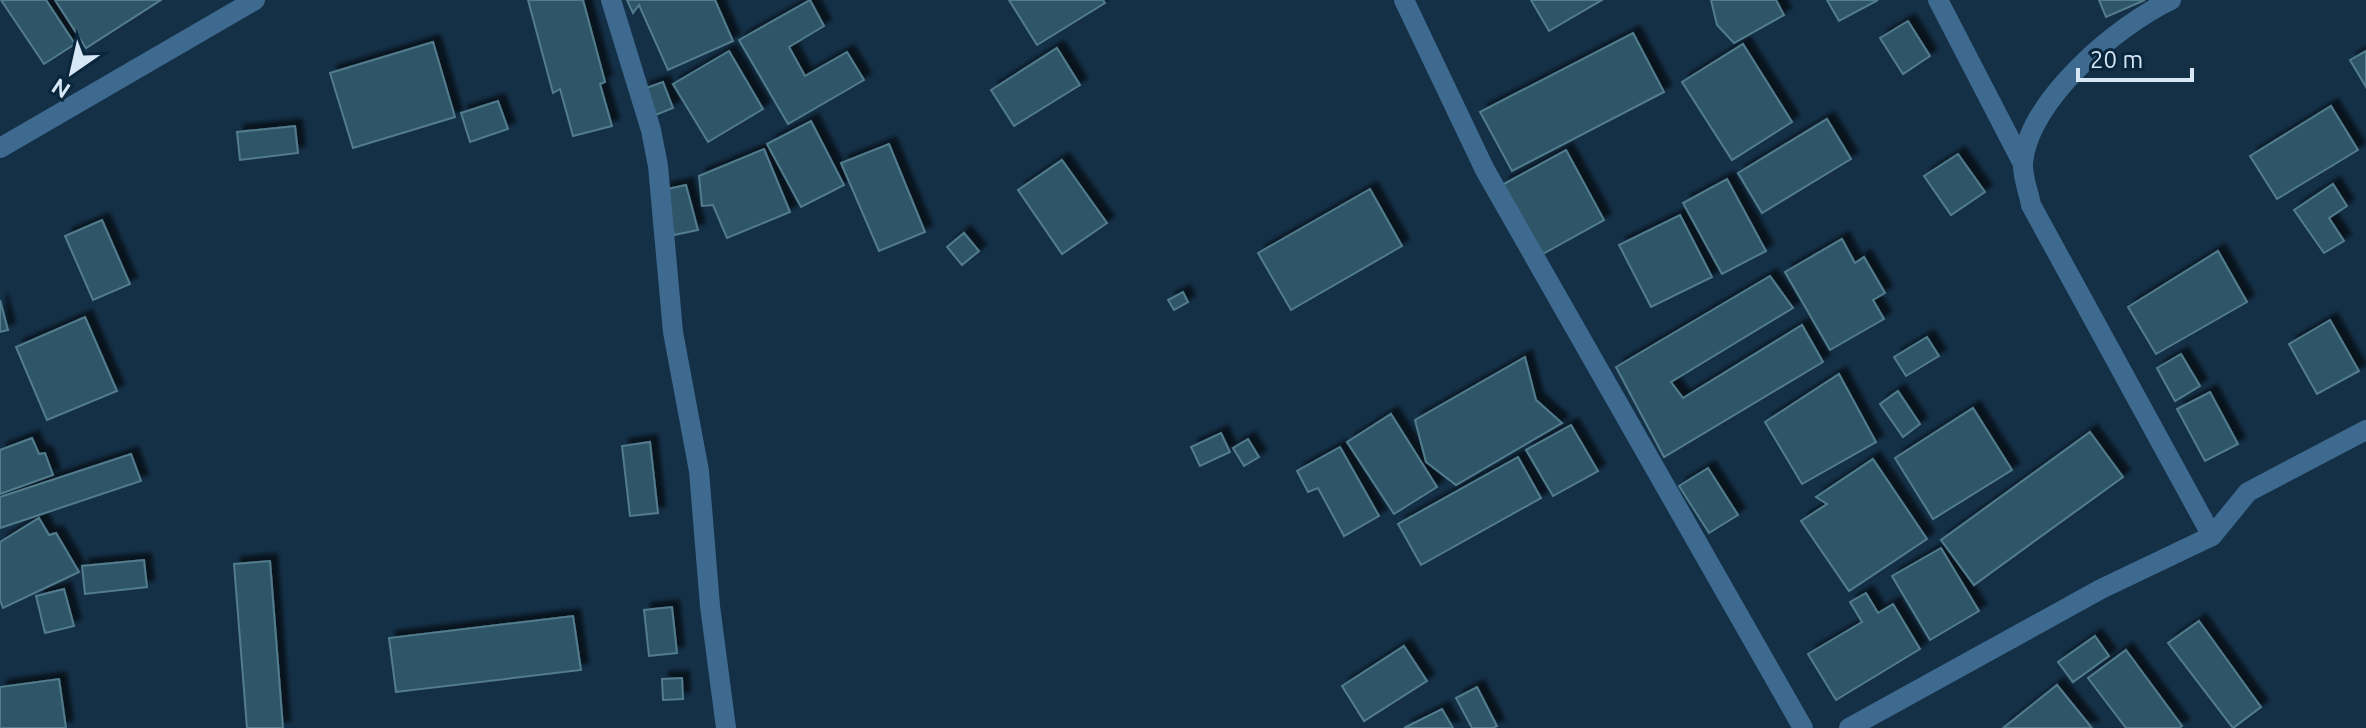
<svg xmlns="http://www.w3.org/2000/svg" width="2366" height="728" font-family="Ubuntu,sans-serif">
<style>
.building{fill:#2e5767;stroke:#527c8d;stroke-width:2;filter:url(#shadow)}
.lines{fill:none;stroke-linecap:round;stroke-linejoin:round}
.minor{stroke:#3f6a8f;stroke-width:20}
</style>
<defs>
<filter id="shadow"><feDropShadow dx="7" dy="-7" stdDeviation="2" flood-color="#0009"/></filter>
</defs>
<rect width="100%" height="100%" fill="#143047"/>
<!-- building -->
<g class="building">
<path d="M1 0H46L75 44 44 64Z"/>
<path d="M55 0H161L86 48Z"/>
<path d="M528 0H583L605 82 600 84 612 126 573 136 560 89 553 93Z"/>
<path d="M627 0H715L733 41 668 70 639 5 633 13Z"/>
<path d="M810 0 824 26 789 47 805 76 847 52 864 80 788 124 739 40Z"/>
<path d="M1009 0H1103L1105 3 1037 45Z"/>
<path d="M1531 0H1602L1549 31Z"/>
<path d="M1711 0H1776L1784 15 1734 43 1717 25Z"/>
<path d="M1827 0H1878L1839 21Z"/>
<path d="M2099 0H2145L2106 17Z"/>
<path d="M1908 21 1930 56 1903 74 1880 38Z"/>
<path d="M1633 33 1664 92 1512 171 1480 112Z"/>
<path d="M433 42 455 117 353 148 330 73Z"/>
<path d="M1743 44 1792 122 1732 160 1682 82Z"/>
<path d="M1057 48 1080 85 1014 126 991 90Z"/>
<path d="M729 51 763 109 708 142 673 84Z"/>
<path d="M2366 51V87L2350 60Z"/>
<path d="M663 82 673 108 653 116 643 89Z"/>
<path d="M498 101 508 129 470 142 461 113Z"/>
<path d="M2331 106 2358 150 2277 199 2250 156Z"/>
<path d="M1827 119 1851 159 1762 213 1738 173Z"/>
<path d="M811 121 844 185 801 207 767 144Z"/>
<path d="M295 126 298 153 240 160 237 132Z"/>
<path d="M889 144 925 232 879 251 841 163Z"/>
<path d="M764 149 790 212 727 238 713 205 702 206 699 176Z"/>
<path d="M1566 150 1604 220 1541 255 1502 185Z"/>
<path d="M1958 154 1985 192 1951 215 1924 176Z"/>
<path d="M1062 160 1107 223 1062 254 1018 190Z"/>
<path d="M1727 179 1766 251 1722 274 1683 203Z"/>
<path d="M2333 184 2347 206 2329 218 2344 241 2324 253 2294 210Z"/>
<path d="M686 185 698 230 674 235 663 190Z"/>
<path d="M1370 189 1402 246 1291 310 1258 253Z"/>
<path d="M1680 215 1712 277 1651 307 1619 245Z"/>
<path d="M102 220 130 284 93 300 65 236Z"/>
<path d="M964 233 979 251 962 265 947 247Z"/>
<path d="M1842 239 1855 263 1864 257 1885 293 1873 300 1884 319 1830 350 1785 272Z"/>
<path d="M2218 251 2247 302 2156 354 2128 307Z"/>
<path d="M1770 276 1793 308 1671 382 1683 398 1802 325 1823 362 1664 457 1616 367Z"/>
<path d="M1183 292 1188 302 1174 310 1168 300Z"/>
<path d="M0 300 8 330 0 332Z"/>
<path d="M85 317 117 391 47 420 16 347Z"/>
<path d="M2330 320 2359 371 2317 394 2289 344Z"/>
<path d="M1927 337 1939 356 1906 376 1894 357Z"/>
<path d="M2181 354 2200 386 2175 401 2157 368Z"/>
<path d="M1525 357 1536 400 1562 423 1456 485 1426 462 1415 420Z"/>
<path d="M1839 374 1876 442 1802 484 1765 422Z"/>
<path d="M1898 391 1920 424 1903 437 1880 404Z"/>
<path d="M2210 392 2238 444 2205 461 2177 409Z"/>
<path d="M1973 408 2012 470 1933 519 1895 458Z"/>
<path d="M1391 414 1437 487 1394 514 1347 442Z"/>
<path d="M1571 425 1598 471 1553 496 1526 450Z"/>
<path d="M2090 432 2123 477 1974 585 1941 540Z"/>
<path d="M1221 433 1230 452 1200 466 1191 447Z"/>
<path d="M32 438 39 454 45 453 53 475 0 494V450Z"/>
<path d="M1248 439 1259 457 1244 466 1233 448Z"/>
<path d="M650 442 658 513 630 516 622 446Z"/>
<path d="M1340 447 1379 516 1344 536 1318 488 1308 492 1297 471Z"/>
<path d="M131 454 141 481 0 528V497Z"/>
<path d="M1518 457 1541 498 1421 565 1398 524Z"/>
<path d="M1873 459 1927 539 1849 591 1801 521 1827 504 1816 497Z"/>
<path d="M1708 468 1738 515 1709 533 1679 486Z"/>
<path d="M39 518 49 535 56 533 79 572 3 608 0 600V542Z"/>
<path d="M1941 548 1979 611 1930 640 1892 576Z"/>
<path d="M144 560 147 587 85 594 82 566Z"/>
<path d="M270 561 283 728H247L234 564Z"/>
<path d="M64 589 74 626 45 633 36 596Z"/>
<path d="M1866 593 1878 613 1893 604 1920 649 1836 700 1808 654 1862 622 1850 602Z"/>
<path d="M672 607 677 653 649 656 644 610Z"/>
<path d="M573 616 581 670 396 692 389 638Z"/>
<path d="M2199 621 2261 707 2233 728 2168 643Z"/>
<path d="M2095 636 2109 656 2073 682 2058 662Z"/>
<path d="M1404 646 1427 681 1364 721 1342 686Z"/>
<path d="M2126 650 2182 726 2179 728H2126L2088 678Z"/>
<path d="M682 678 683 699 663 700 662 679Z"/>
<path d="M59 679 66 728H0V687Z"/>
<path d="M2057 685 2092 728H2003Z"/>
<path d="M1477 687 1497 726 1493 728H1472L1456 698Z"/>
<path d="M1442 709 1453 728H1404Z"/>
</g>
<g class="lines">
<!-- minor -->
<g class="minor">
<path d="M611 0 651 130 658 166 673 332 699 471 710 606 726 728"/>
<path d="M1404 0 1485 170 1803 728"/>
<path d="M1938 0 2023 164"/>
<path d="M2171 0C2118 25 2028 100 2023 163 2022 176 2029 193 2031 205L2212 536"/>
<path d="M0 148 255 0"/>
<path d="M1849 728 2101 589 2212 536 2248 492 2366 430"/>
</g>
</g>
<!-- north arrow -->
<g transform="translate(72 72) rotate(214)" stroke="#09263c" stroke-width="6" paint-order="stroke">
<path d="M0-6L14 30L0 20L-14 30Z" fill="#d7e7f6"/>
<text y="-12" font-size="22" font-weight="bold" text-anchor="middle" fill="#d7e7f6">N</text>
</g>
<!-- scale -->
<path d="M2078 68v12h114v-12" fill="none" stroke="#d7e7f6" stroke-width="4"/>
<text x="2090" y="68" font-size="24" fill="#d7e7f6" stroke="#09263c" stroke-width="6" paint-order="stroke">20 m</text>
</svg>
